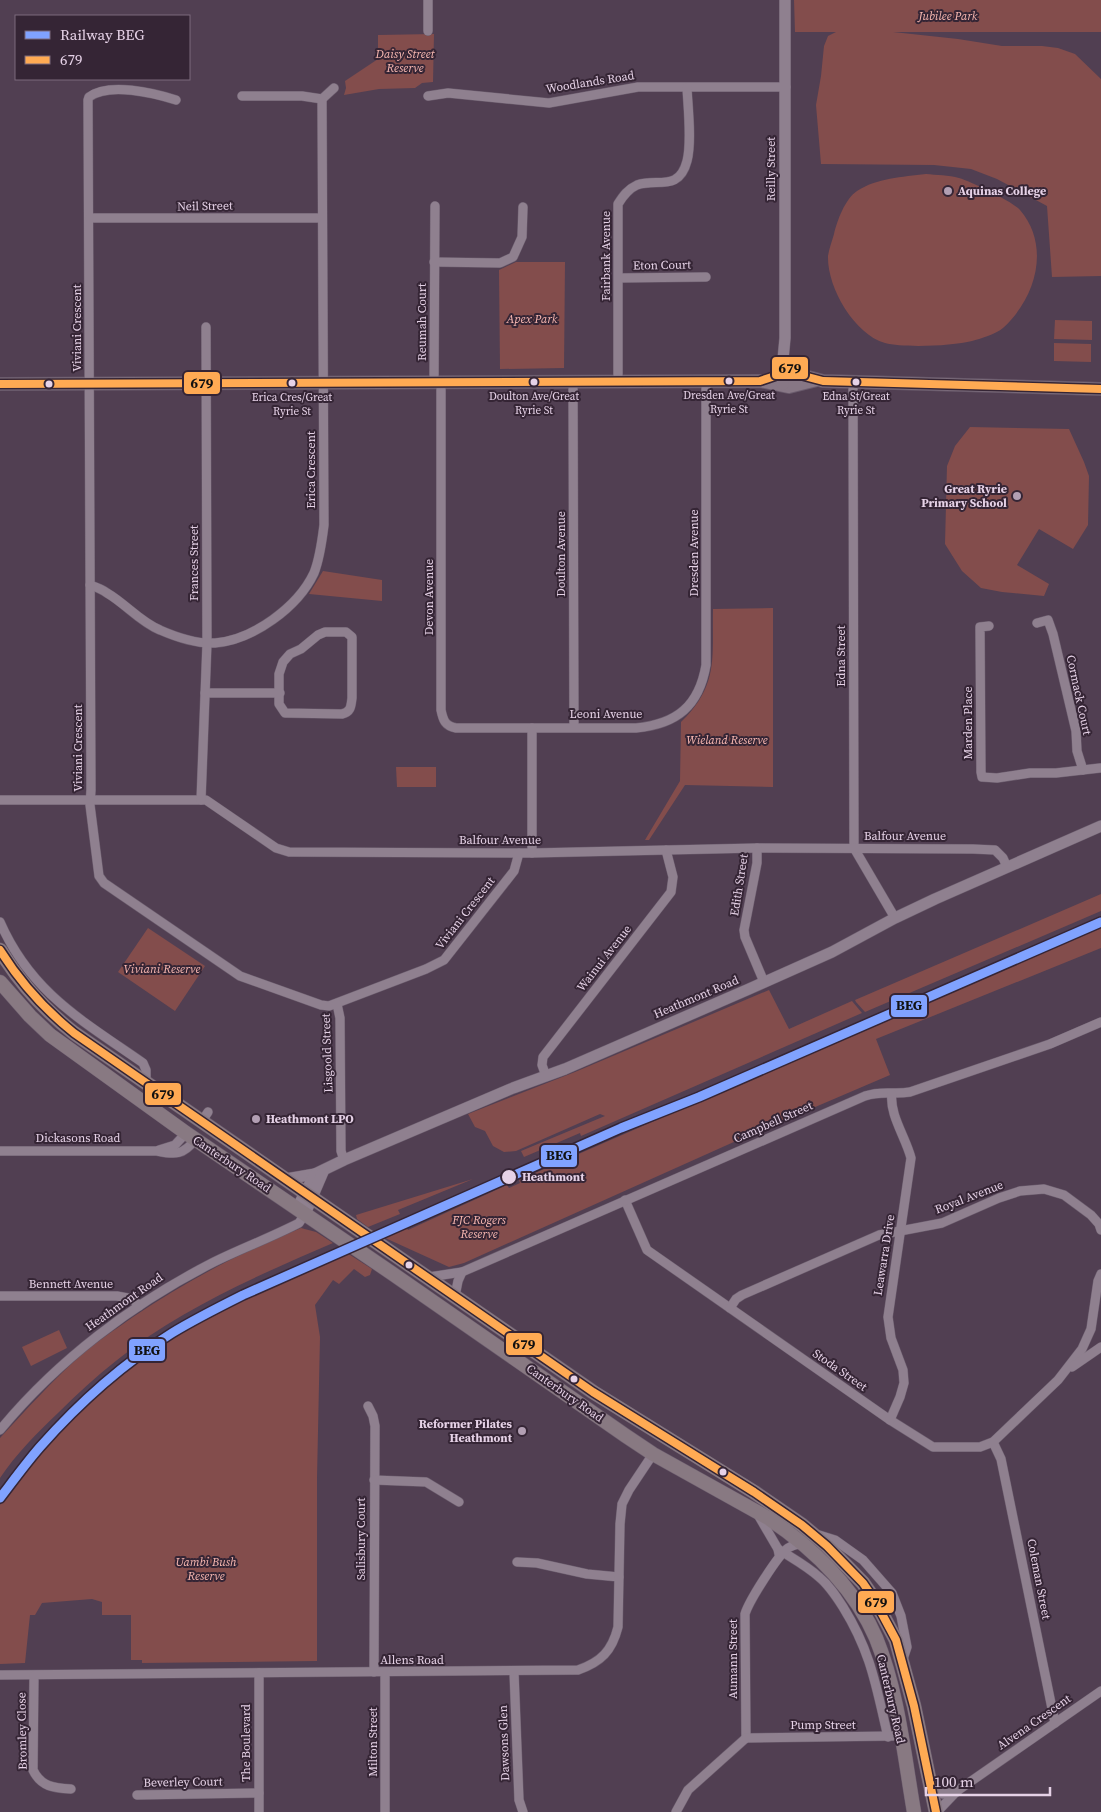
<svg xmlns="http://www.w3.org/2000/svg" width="1101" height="1812" font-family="'Source Serif 4',serif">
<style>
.green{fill:#834d4c}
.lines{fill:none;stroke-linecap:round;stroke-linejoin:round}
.minor-casing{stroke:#6b5c6d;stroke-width:10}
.tertiary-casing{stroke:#6b5c6d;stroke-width:12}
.secondary-casing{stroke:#6b5c6d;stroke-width:14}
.primary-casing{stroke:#6b5c6d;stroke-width:15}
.minor{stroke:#8f808f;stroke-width:9}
.tertiary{stroke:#8f808f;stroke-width:11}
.secondary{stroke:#877785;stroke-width:12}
.primary{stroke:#887982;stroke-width:14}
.bus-1-casing{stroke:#352535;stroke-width:11}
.bus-1{stroke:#ffaa53;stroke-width:8}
.rail-1-casing{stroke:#352535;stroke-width:12}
.rail-1{stroke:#80a2ff;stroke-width:9}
.poi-dot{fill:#b29fb3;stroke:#352535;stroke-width:2}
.bus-dot{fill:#e6d2e7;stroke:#352535;stroke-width:2}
.labels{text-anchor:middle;stroke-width:4;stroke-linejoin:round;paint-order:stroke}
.bus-label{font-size:11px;fill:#e6d2e7;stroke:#352535}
.park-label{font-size:12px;font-style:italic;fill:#fab9b2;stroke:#352535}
.street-label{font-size:12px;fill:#e6d2e7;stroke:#352535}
.poi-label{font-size:12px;font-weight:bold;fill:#e6d2e7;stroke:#352535;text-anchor:start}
.stop-label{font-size:12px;font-weight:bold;fill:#e6d2e7;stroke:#352535;text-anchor:start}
.line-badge{stroke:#352535;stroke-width:2}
.pale-badge-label{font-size:14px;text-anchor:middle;font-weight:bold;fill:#111}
</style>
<rect width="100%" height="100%" fill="#513f52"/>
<!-- green -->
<g class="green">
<path d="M794 0H1101V32H893L958 39 1002 46H1042L1058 48 1075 54 1101 79V276L1052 277 1047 206 997 179 971 169 934 165 821 164 816 105 821 76 824 46 828 36 836 32H795Z"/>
<path d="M434 34 433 82 422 83 415 88 379 89 344 95 346 88 345 81 378 59V35Z"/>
<path d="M926 174C936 175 949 175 959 178 972 182 1012 201 1020 210 1051 246 1036 298 1003 328 996 334 980 339 972 341 953 346 903 348 885 343 854 334 827 287 828 256 829 249 832 241 834 234 837 221 845 199 857 191 877 178 902 177 926 174Z"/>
<path d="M516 262H565L564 368 500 369 499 270Z"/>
<path d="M1055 320 1092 321V340L1054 339Z"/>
<path d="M1054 343 1091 344V362L1054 361Z"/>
<path d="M970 427 1069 429 1084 462 1089 476 1088 525 1073 549 1039 529 1017 565 1049 584 1044 596 1002 592 981 588 962 571 945 544 947 466 955 446Z"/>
<path d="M323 571 382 580V601L309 594Z"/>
<path d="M773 608V787L685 785 649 840H645L680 781 681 722C719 685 712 658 713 609Z"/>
<path d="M396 767H436V787H397Z"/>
<path d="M1101 894V911L865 1012 856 1002 855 1000Z"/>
<path d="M1101 926V948L876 1039 890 1075 736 1141 464 1263 449 1267 383 1237 406 1227 408 1230 507 1185 509 1188 520 1183 519 1180Z"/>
<path d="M148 928 205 966 175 1011 118 972Z"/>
<path d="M769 990 789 1029 852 1001 862 1013 581 1136 580 1133 524 1157 521 1151 605 1116 600 1114 516 1151 504 1152 493 1146 485 1131 475 1127 468 1114 575 1072Z"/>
<path d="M473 1179 398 1210 400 1214 368 1227 357 1219 356 1215Z"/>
<path d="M301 1228 316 1232 333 1243C282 1265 231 1287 183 1315 137 1341 95 1376 58 1413 37 1433 16 1454 0 1478V1438C26 1410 52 1381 80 1356 97 1341 115 1330 133 1317 186 1281 242 1252 301 1228Z"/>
<path d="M347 1253 372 1269 370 1275 365 1277 354 1269 339 1284 333 1280 315 1305 320 1337 317 1478V1661L142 1663V1660H131V1615H102V1602L92 1599 42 1603 35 1615H30L25 1663 0 1664V1505L48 1442 83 1407 132 1366 165 1342 225 1308Z"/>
<path d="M59 1330 67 1348 31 1366 22 1347Z"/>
</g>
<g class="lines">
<defs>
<g id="minor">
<path d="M428 31V0"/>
<path d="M242 96H302L322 99 334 88"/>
<path d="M428 96 448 93 549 103 638 87H786"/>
<path d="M176 100C154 93 109 82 89 97L88 100 91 790 90 805 99 876 104 883 240 976 321 1005 329 1006 426 969 444 960 514 871 519 853"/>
<path d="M90 218H321"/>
<path d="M434 262 500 263 513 257 522 237 523 207"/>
<path d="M619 278 706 277"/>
<path d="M573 381 574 727"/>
<path d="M618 381V204C623 196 628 189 637 185 657 178 679 192 687 161 692 142 688 108 687 88"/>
<path d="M434 382 435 206"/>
<path d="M441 382V710C443 720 445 726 456 728H636C677 724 699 706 706 665V381"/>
<path d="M853 382 854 848 895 918"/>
<path d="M90 585C96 587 102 589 107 593 126 604 140 622 160 630 176 637 197 644 215 643 253 640 298 607 314 573 320 558 322 541 324 525L322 99"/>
<path d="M1037 623 1048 620 1053 634 1076 731 1077 751 1083 770"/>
<path d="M989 626 980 627 981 772 982 777 997 778 1030 773H1056L1100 768"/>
<path d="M325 632H346L352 637V698C351 706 351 712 342 714L285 713 279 704V674L283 662 290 654 301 649 318 635Z"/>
<path d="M205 693H280"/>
<path d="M0 800H206L276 848 289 852 532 853 757 848 973 849 995 850 1003 858 1007 867"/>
<path d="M201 800 207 643 206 327"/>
<path d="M757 848V863L744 930 745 937 764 982"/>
<path d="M532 853V728"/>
<path d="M0 922C31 993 83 1021 143 1063L146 1070V1083"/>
<path d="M337 1004 340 1018 341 1151 344 1160"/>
<path d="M546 1076 542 1065 543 1057 671 892 673 877 666 850"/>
<path d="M202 1121 208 1112"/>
<path d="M159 1150 175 1145 186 1133"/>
<path d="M0 1151H157C176 1155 183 1155 196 1139"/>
<path d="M625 1200 647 1250 890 1420 933 1447H980L993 1442 1058 1380 1082 1349 1091 1329 1098 1281 1101 1274"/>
<path d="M429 1277 462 1272 865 1096C882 1090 893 1095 910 1092L1050 1044 1101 1022"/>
<path d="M0 1296H117L133 1299 139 1306"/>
<path d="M455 1296 458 1281 462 1272"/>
<path d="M730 1308 736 1299 742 1295 879 1235 942 1223 999 1198 1020 1191 1044 1189 1064 1195 1091 1215 1099 1224 1101 1230"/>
<path d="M1072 1367 1101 1347"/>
<path d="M368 1406 373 1416 375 1426 374 1672"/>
<path d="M890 1420 900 1397 904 1383 903 1370 891 1338 888 1317 911 1158C906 1138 889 1114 892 1094"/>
<path d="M0 1430C57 1361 132 1304 212 1263 240 1249 270 1238 299 1223L305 1214"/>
<path d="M993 1442 1001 1459 1055 1723"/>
<path d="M374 1480 426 1482 459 1502"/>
<path d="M757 1513 778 1549 779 1554"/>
<path d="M819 1535 835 1540 863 1560 892 1593 901 1616 907 1647 902 1662"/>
<path d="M778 1549C792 1558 807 1566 819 1577 829 1585 836 1596 843 1607 871 1652 876 1686 888 1737"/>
<path d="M517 1562 537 1563 587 1574 619 1577"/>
<path d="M385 1672V1812"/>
<path d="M514 1672 519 1800 523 1812"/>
<path d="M0 1675 578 1670C601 1662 612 1651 618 1627L620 1524 622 1504 629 1490 653 1454"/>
<path d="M34 1676 33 1770C41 1787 54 1788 71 1789"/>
<path d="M746 1738 745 1614C749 1601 778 1555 788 1548 793 1545 798 1544 803 1544"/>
<path d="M746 1738 893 1736"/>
<path d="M931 1787 943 1794 957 1792"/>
<path d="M137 1795 259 1793"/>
<path d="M259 1812V1673"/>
<path d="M676 1812 688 1790 746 1738"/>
<path d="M937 1812 957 1791 1101 1691"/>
</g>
<g id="tertiary">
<path d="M782 370 785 338V0"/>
<path d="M286 1179 315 1174"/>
<path d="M297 1208 315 1174 344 1160 513 1088 565 1069 749 989 832 952 895 918 935 899 1101 826"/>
<path d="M305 1214 323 1172"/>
</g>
<g id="secondary">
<path d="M0 384 760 381 789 387 817 380"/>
<path d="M783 384 779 379 780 373 784 369 790 368 804 376 823 381 1101 389"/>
</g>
<g id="primary">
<path d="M0 950C20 983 43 1009 74 1033L593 1392 754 1492 802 1525 827 1546 863 1583 874 1599 896 1640 914 1706 936 1812"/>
<path d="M0 982 30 1016 50 1035 186 1133 393 1274 626 1436 653 1454 768 1518C813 1548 854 1587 876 1638 898 1692 904 1754 914 1812"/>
</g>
</defs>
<!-- minor casing -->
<use href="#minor" class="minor-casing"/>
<!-- tertiary casing -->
<use href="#tertiary" class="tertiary-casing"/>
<!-- secondary casing -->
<use href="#secondary" class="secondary-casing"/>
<!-- primary casing -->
<use href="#primary" class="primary-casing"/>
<!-- minor -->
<use href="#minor" class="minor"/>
<!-- tertiary -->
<use href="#tertiary" class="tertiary"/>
<!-- secondary -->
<use href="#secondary" class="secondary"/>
<!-- primary -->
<use href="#primary" class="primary"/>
<defs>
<g id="bus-1">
<path d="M0 384 760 381 775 376 784 369 790 368 804 376 823 381 1101 389"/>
<path d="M0 950C20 982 44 1009 74 1033L593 1392 754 1492 802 1525 827 1546 863 1583 874 1599 896 1640 914 1706 936 1812"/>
</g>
</defs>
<!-- bus-1 casing -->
<use href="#bus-1" class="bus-1-casing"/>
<!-- bus-1 -->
<use href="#bus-1" class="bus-1"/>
<defs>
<path id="rail-1" d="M0 1498C13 1481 26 1463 40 1447 78 1404 124 1363 172 1333 195 1319 219 1307 243 1295L621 1128 699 1097 1101 922"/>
</defs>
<!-- rail-1 casing -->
<use href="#rail-1" class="rail-1-casing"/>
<!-- rail-1 -->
<use href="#rail-1" class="rail-1"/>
</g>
<!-- markers -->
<g class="poi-dot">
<circle cx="948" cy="191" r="5"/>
<circle cx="1017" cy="496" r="5"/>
<circle cx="256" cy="1119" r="5"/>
<circle cx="522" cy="1431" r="5"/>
</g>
<g class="bus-dot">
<circle cx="729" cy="381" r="4.5"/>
<circle cx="534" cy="382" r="4.5"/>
<circle cx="856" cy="382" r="4.5"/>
<circle cx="292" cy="383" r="4.5"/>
<circle cx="49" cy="384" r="4.5"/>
<circle cx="509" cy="1177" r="8"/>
<circle cx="409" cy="1265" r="4.5"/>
<circle cx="574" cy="1379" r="4.5"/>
<circle cx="723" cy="1472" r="4.5"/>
</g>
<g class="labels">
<!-- bus labels -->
<g class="bus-label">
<text x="729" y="399">Dresden Ave/Great<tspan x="729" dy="14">Ryrie St</tspan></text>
<text x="534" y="400">Doulton Ave/Great<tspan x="534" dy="14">Ryrie St</tspan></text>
<text x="856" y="400">Edna St/Great<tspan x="856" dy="14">Ryrie St</tspan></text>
<text x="292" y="401">Erica Cres/Great<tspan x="292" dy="14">Ryrie St</tspan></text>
</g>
<!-- park labels -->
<g class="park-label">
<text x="948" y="20">Jubilee Park</text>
<text x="405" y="58">Daisy Street<tspan x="405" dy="14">Reserve</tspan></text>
<text x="532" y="323">Apex Park</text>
<text x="727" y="744">Wieland Reserve</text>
<text x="162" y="973">Viviani Reserve</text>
<text x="479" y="1224">FJC Rogers<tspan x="479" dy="14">Reserve</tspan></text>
<text x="206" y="1566">Uambi Bush<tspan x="206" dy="14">Reserve</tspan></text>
</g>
<!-- street labels -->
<g class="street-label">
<text transform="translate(590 82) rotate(-9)" y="4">Woodlands Road</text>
<text transform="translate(771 169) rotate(-90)" y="4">Reilly Street</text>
<text transform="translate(205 206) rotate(-1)" y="4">Neil Street</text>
<text transform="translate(606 256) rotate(-90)" y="4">Fairbank Avenue</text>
<text transform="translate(662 265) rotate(-1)" y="4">Eton Court</text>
<text transform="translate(422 322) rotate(-90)" y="4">Reumah Court</text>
<text transform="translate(77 328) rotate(-90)" y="4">Viviani Crescent</text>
<text transform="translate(311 470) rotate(-90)" y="4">Erica Crescent</text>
<text transform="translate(694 553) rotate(-90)" y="4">Dresden Avenue</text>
<text transform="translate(561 554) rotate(-90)" y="4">Doulton Avenue</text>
<text transform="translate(194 563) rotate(-90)" y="4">Frances Street</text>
<text transform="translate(429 597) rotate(-90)" y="4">Devon Avenue</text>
<text transform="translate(841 656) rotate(-90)" y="4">Edna Street</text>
<text transform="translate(1079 695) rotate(78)" y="4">Cormack Court</text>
<text x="606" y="718">Leoni Avenue</text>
<text transform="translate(968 723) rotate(-90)" y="4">Marden Place</text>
<text transform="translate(78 748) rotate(-90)" y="4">Viviani Crescent</text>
<text x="905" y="840">Balfour Avenue</text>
<text x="500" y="844">Balfour Avenue</text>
<text transform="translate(739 885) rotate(-81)" y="4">Edith Street</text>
<text transform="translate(465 913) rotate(-52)" y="4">Viviani Crescent</text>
<text transform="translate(604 958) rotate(-52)" y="4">Wainui Avenue</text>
<text transform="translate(696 997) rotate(-23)" y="4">Heathmont Road</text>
<text transform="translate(327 1053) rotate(-92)" y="4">Lisgoold Street</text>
<text transform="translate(773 1122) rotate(-24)" y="4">Campbell Street</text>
<text x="78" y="1142">Dickasons Road</text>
<text transform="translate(232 1164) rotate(34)" y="4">Canterbury Road</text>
<text transform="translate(969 1197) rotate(-21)" y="4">Royal Avenue</text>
<text transform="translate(884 1255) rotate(-81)" y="4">Leawarra Drive</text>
<text x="71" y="1288">Bennett Avenue</text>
<text transform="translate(124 1302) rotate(-35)" y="4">Heathmont Road</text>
<text transform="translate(840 1370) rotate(35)" y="4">Stoda Street</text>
<text transform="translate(565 1393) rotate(35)" y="4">Canterbury Road</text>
<text transform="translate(361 1539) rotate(-90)" y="4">Salisbury Court</text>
<text transform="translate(1039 1579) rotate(79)" y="4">Coleman Street</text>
<text transform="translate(733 1659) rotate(-90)" y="4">Aumann Street</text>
<text x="412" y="1664">Allens Road</text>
<text transform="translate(891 1699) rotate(77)" y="4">Canterbury Road</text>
<text transform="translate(1034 1722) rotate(-35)" y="4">Alvena Crescent</text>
<text x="823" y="1729">Pump Street</text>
<text transform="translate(22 1731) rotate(-91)" y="4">Bromley Close</text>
<text transform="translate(373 1742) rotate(-90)" y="4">Milton Street</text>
<text transform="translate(246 1743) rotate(-90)" y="4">The Boulevard</text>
<text transform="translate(504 1743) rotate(-92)" y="4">Dawsons Glen</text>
<text transform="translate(183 1782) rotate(-1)" y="4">Beverley Court</text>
</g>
<!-- poi labels -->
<g class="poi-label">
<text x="958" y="195">Aquinas College</text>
<text x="1007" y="493" text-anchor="end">Great Ryrie<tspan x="1007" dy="14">Primary School</tspan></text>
<text x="266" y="1123">Heathmont LPO</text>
<text x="512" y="1428" text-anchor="end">Reformer Pilates<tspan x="512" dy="14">Heathmont</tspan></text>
</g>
<!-- stop labels -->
<g class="stop-label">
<text x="522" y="1181">Heathmont</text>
</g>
</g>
<g class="line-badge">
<rect x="771" y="356" width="38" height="24" rx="5" fill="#ffaa53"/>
<rect x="183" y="371" width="38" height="24" rx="5" fill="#ffaa53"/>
<rect x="890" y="994" width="38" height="24" rx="5" fill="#80a2ff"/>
<rect x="144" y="1082" width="38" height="24" rx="5" fill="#ffaa53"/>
<rect x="540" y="1144" width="38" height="24" rx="5" fill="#80a2ff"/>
<rect x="505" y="1332" width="38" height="24" rx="5" fill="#ffaa53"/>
<rect x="128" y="1338" width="38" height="24" rx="5" fill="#80a2ff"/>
<rect x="857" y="1590" width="38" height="24" rx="5" fill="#ffaa53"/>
</g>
<g class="pale-badge-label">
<text x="790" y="373">679</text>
<text x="202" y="388">679</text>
<text x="909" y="1010">BEG</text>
<text x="163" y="1099">679</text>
<text x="559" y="1160">BEG</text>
<text x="524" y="1349">679</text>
<text x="147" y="1355">BEG</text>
<text x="876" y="1607">679</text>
</g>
<!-- legend -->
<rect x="15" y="15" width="175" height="65" fill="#352535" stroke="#7c6a7c"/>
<rect x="25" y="31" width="25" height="8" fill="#80a2ff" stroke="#7c6a7c"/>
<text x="60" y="40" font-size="15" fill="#e6d2e7">Railway BEG</text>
<rect x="25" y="56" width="25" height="8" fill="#ffaa53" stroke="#7c6a7c"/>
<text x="60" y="65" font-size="15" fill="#e6d2e7">679</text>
<!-- scale -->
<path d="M926 1787v8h124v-8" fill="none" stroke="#e6d2e7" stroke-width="2.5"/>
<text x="934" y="1787" font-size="15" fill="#e6d2e7" stroke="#352535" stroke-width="4" paint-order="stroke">100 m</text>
</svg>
